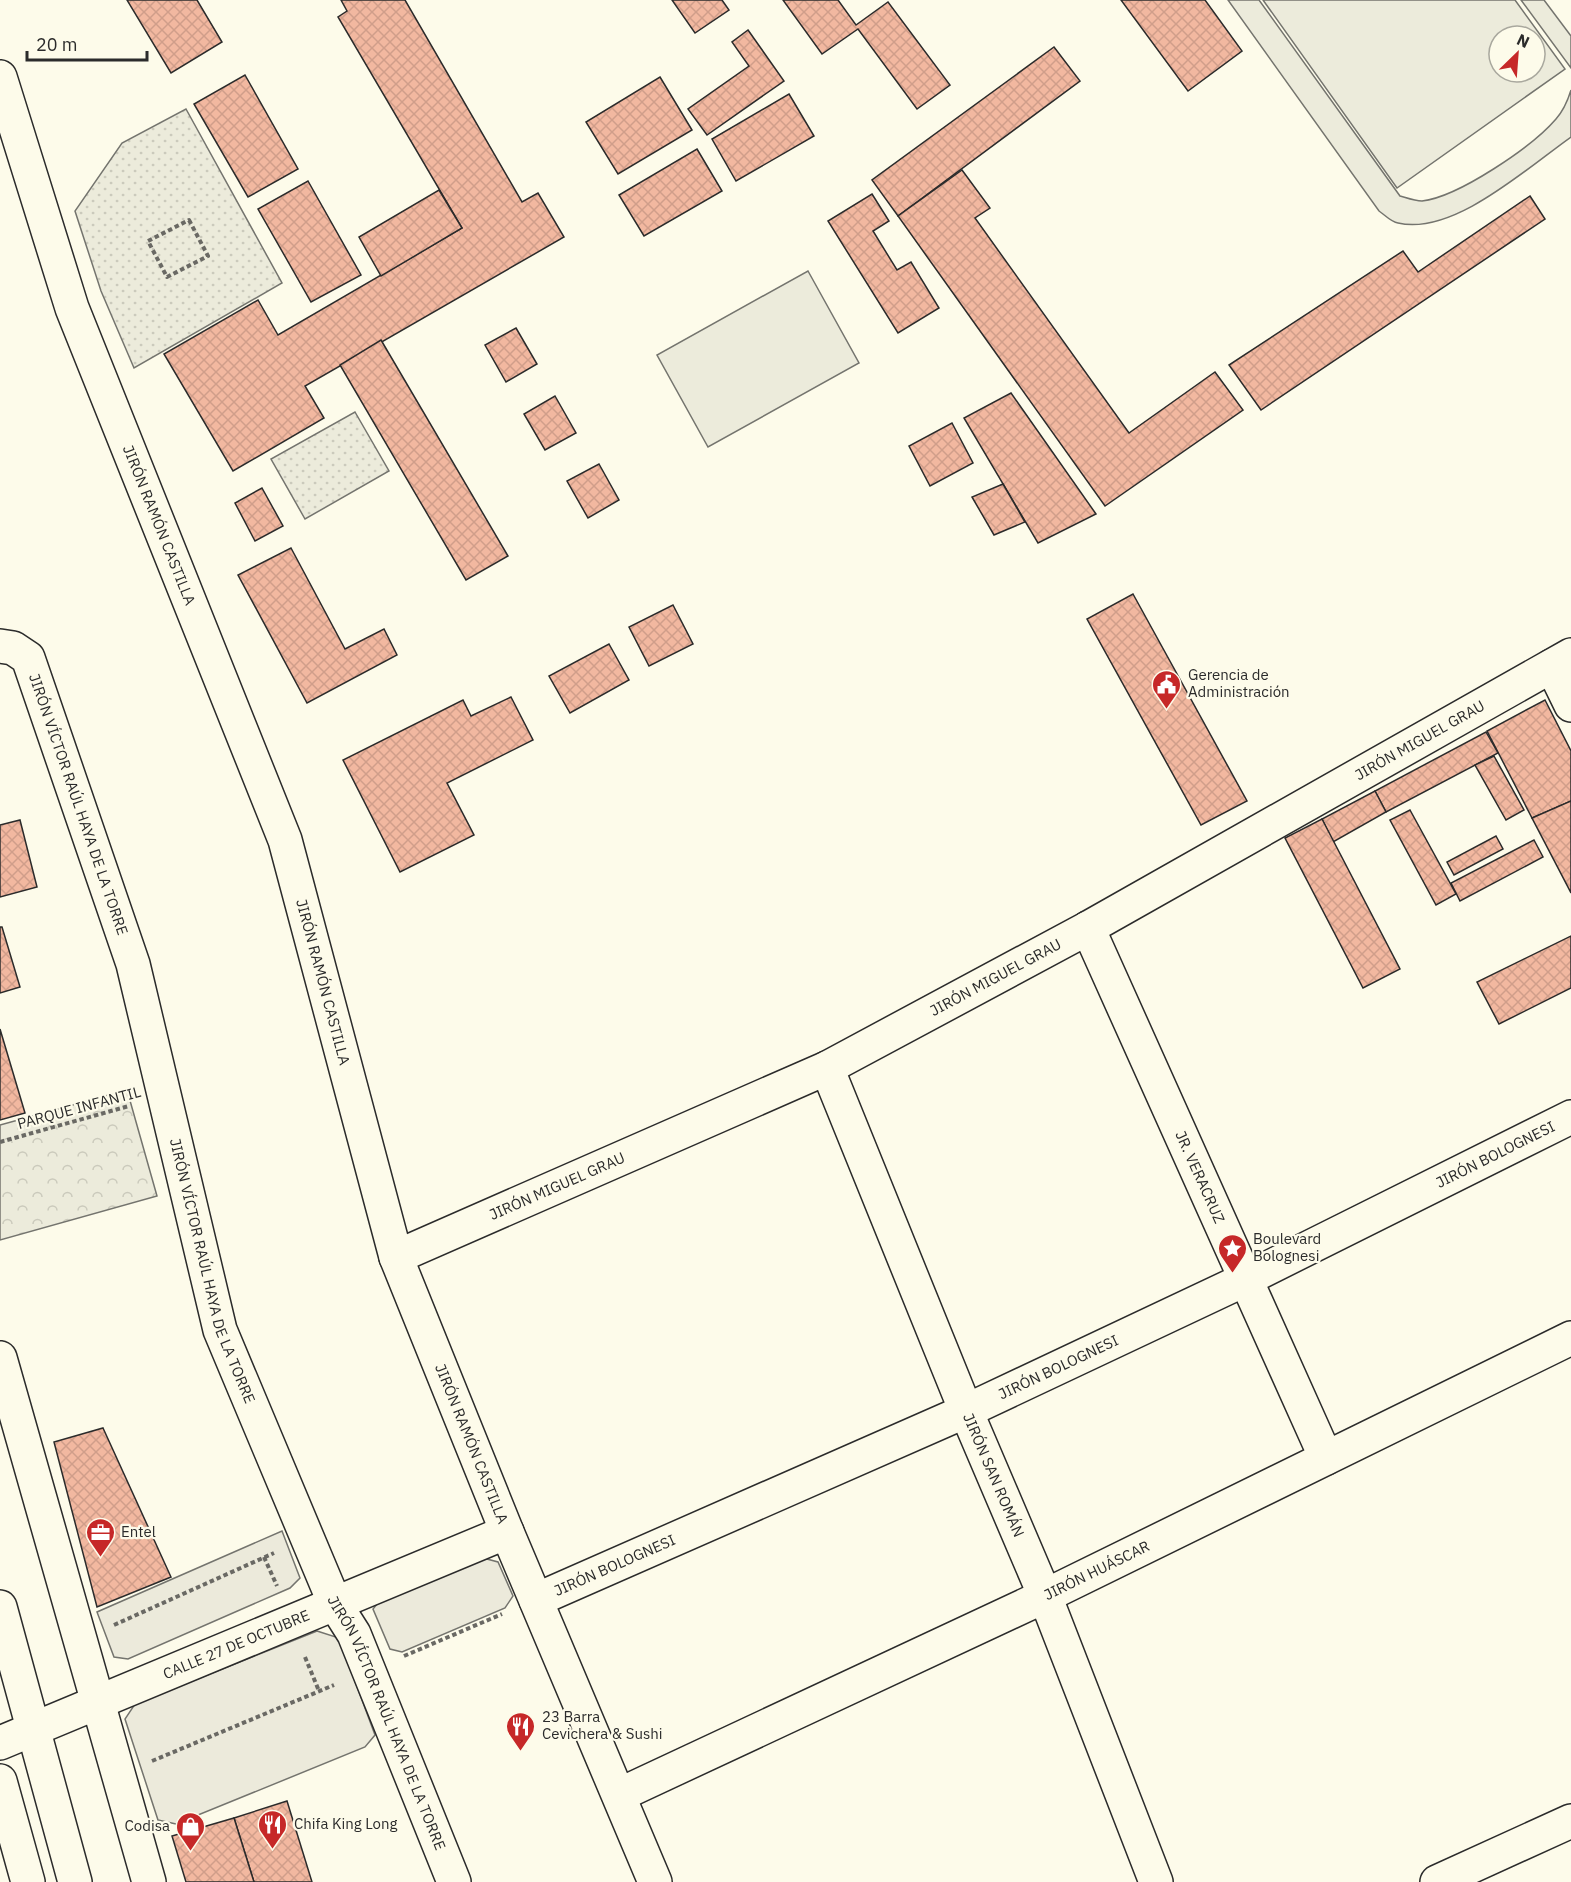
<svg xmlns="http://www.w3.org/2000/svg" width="1571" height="1882" font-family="'IBM Plex Sans',sans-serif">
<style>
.grass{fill:url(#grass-dots);stroke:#74746e;stroke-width:1.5}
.park{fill:url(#park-crowns);stroke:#74746e;stroke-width:1.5}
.pitch{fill:#ecebdb;stroke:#74746e;stroke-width:1.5;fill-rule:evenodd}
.parking{fill:#eceadb;stroke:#74746e;stroke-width:1.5}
.building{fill:url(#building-cross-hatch);stroke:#2b2b2b;stroke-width:1.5}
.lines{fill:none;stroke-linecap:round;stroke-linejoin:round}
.minor-casing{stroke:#2b2b2b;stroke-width:36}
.major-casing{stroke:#2b2b2b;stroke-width:36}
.path{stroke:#6a6964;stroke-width:4;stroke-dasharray:4.5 3;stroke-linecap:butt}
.minor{stroke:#fdfbea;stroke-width:33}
.major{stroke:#fdfbea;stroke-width:33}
.labels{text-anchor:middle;stroke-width:4.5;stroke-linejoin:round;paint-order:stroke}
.street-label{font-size:15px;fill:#2b2b2b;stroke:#fdfbea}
.poi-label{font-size:15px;fill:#2b2b2b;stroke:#fdfbea;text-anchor:start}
</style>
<defs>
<pattern id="grass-dots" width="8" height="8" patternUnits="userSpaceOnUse" patternTransform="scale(1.5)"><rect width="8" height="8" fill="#ecebdb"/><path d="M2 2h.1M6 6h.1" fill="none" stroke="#cbcabc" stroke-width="1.8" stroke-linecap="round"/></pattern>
<pattern id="park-crowns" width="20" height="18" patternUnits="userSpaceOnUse" patternTransform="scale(1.5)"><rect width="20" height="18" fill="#ecebdb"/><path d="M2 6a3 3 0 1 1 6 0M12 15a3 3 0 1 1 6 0" fill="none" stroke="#cbcabc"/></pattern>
<pattern id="building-cross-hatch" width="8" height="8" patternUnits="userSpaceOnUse" patternTransform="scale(1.5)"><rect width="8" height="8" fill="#f2b8a0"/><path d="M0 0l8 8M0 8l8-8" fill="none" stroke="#d09e8a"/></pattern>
</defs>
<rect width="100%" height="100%" fill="#fdfbea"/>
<!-- grass -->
<g class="grass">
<path d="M186 109 282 283 134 368 101 291 75 211 122 143Z"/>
<path d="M355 412 389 471 305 519 271 459Z"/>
</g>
<!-- park -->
<path class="park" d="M127 1090 157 1196 0 1240V1125Z"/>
<!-- pitch -->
<g class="pitch">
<path d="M1228 0H1259L1400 196C1407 198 1415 201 1422 201 1458 197 1532 147 1556 119 1563 111 1568 100 1571 90V137C1527 168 1453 236 1398 223 1391 222 1385 215 1379 211Z"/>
<path d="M1263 0H1515L1565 69 1397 188ZM1499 36H1535V72H1499Z"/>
<path d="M1521 0H1544L1571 36V68Z"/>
<path d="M808 271 859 363 708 447 657 355Z"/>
</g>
<!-- parking -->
<g class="parking">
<path d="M282 1531 300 1578 290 1588 128 1659 114 1657 97 1612Z"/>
<path d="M483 1558 498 1562 513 1596 505 1608 402 1652 390 1649 373 1609 381 1599Z"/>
<path d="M317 1631 339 1638 375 1735 365 1747 176 1824 158 1820 125 1719 135 1704Z"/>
</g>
<!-- building -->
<g class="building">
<path d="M127 0H197L222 42 171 73Z"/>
<path d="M341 0H405L522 202 538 193 564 237 305 386 324 418 233 471 164 354 258 300 278 335 462 228 338 17 347 11Z"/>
<path d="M672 0H722L729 10 695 33Z"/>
<path d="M783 0H838L856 25 888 2 950 85 917 109 858 29 822 54Z"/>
<path d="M1121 0H1205L1242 51 1188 91Z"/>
<path d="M748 30 784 81 707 135 688 109 749 66 732 42Z"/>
<path d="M1054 47 1080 81 898 216 872 180Z"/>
<path d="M245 75 298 169 248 197 194 104Z"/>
<path d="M660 77 692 130 618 174 586 122Z"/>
<path d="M789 94 814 136 736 181 712 139Z"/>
<path d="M697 149 722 191 644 236 619 195Z"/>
<path d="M962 170 990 208 975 218 1129 433 1215 372 1243 410 1105 506 898 216Z"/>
<path d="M308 181 361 275 311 302 258 209Z"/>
<path d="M439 190 462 228 381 276 359 237Z"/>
<path d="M872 194 889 221 873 231 897 270 911 262 939 308 898 333 828 221Z"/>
<path d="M1530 196 1545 219 1261 410 1229 365 1403 251 1418 272Z"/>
<path d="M516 328 537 364 506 382 485 345Z"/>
<path d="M381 340 508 556 466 580 340 365Z"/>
<path d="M1011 393 1096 514 1038 543 964 418Z"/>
<path d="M555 396 576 433 545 450 524 414Z"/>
<path d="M952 423 973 463 930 486 909 446Z"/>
<path d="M599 464 619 500 588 518 567 481Z"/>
<path d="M1003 484 1025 522 994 535 972 497Z"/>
<path d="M262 488 283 526 255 541 235 503Z"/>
<path d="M291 548 345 649 384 629 397 655 307 703 238 575Z"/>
<path d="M1133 594 1247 801 1201 825 1087 619Z"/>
<path d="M673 605 693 644 649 666 629 627Z"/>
<path d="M609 644 629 680 570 713 549 676Z"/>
<path d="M511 697 533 740 447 783 474 835 400 872 343 760 463 700 471 716Z"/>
<path d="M1545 700 1571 751V801L1532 818 1487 731Z"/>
<path d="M1486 732 1498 753 1386 812 1375 791Z"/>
<path d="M1494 756 1524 810 1506 820 1475 765Z"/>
<path d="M1375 791 1386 812 1333 842 1322 819Z"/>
<path d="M1571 801V893L1532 818Z"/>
<path d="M1410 810 1456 894 1436 905 1390 820Z"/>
<path d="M1322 819 1400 969 1363 988 1285 838Z"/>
<path d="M20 820 37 887 0 897V825Z"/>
<path d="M1496 836 1503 849 1454 875 1447 862Z"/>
<path d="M1534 840 1543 857 1460 901 1451 883Z"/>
<path d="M0 927H2L20 987 0 993Z"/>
<path d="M1571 936V988L1499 1024 1477 982Z"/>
<path d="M0 1029 25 1113 0 1120Z"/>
<path d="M103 1428 171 1577 97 1607 54 1442Z"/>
<path d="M287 1801 312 1882H254L234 1818Z"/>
<path d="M234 1818 254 1882H186L172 1836Z"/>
</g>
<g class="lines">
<defs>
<g id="minor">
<path id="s1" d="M0 77 72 308 285 840 396 1257 507 1532 655 1882"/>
<path id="s2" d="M0 646 13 648 28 658 133 964 220 1330 335 1604 354 1634 454 1882"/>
<path d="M1552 666 1571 705"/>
<path id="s3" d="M1088 928 1326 1458"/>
<path id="s4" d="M827 1068 966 1411 1045 1596 1156 1882"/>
<path id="s5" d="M396 1257 827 1068 1088 928 1571 655"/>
<path d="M0 1358 149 1882"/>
<path id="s6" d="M536 1600 966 1411 1246 1279 1571 1117"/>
<path id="s7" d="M0 1743 507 1532"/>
<path id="s8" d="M619 1795 1045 1596 1571 1338"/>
<path d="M1437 1882 1571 1821"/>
</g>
<g id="major">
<path d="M0 1607 75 1882"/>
<path d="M0 1781 28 1882"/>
</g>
</defs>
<!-- minor casing -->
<use href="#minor" class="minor-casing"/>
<!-- major casing -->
<use href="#major" class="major-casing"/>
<!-- path -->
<g class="path">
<path d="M189 220 208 256 167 277 148 241Z"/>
<path d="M0 1142 129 1106"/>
<path d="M264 1557 277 1586"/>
<path d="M114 1625 274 1553"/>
<path d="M404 1656 502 1614"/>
<path d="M305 1657 319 1691"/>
<path d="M152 1761 334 1685"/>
</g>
<!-- minor -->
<use href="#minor" class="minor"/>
<!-- major -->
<use href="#major" class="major"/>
</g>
<!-- icons -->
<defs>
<symbol id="civic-pin" viewBox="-11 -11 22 30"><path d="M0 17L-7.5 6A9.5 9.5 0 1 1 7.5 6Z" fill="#c62828" stroke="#fdfbea"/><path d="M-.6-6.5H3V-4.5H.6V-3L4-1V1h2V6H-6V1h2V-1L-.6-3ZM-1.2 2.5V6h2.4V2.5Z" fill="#fff"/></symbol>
<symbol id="sight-pin" viewBox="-11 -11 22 30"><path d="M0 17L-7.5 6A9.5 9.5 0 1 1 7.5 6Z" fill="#c62828" stroke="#fdfbea"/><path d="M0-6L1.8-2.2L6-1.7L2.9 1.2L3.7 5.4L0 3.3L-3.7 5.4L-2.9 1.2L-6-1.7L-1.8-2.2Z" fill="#fff"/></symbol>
<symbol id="office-pin" viewBox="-11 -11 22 30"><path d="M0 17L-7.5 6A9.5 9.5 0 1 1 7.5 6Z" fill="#c62828" stroke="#fdfbea"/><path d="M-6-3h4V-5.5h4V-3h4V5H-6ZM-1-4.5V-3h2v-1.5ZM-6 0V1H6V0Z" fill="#fff"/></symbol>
<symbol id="restaurant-pin" viewBox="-11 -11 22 30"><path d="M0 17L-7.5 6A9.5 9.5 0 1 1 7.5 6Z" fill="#c62828" stroke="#fdfbea"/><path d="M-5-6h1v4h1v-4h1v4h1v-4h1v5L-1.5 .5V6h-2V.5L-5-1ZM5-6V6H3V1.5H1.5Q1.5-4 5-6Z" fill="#fff"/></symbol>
<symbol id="shop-pin" viewBox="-11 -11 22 30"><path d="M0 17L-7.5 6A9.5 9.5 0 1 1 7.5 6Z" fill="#c62828" stroke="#fdfbea"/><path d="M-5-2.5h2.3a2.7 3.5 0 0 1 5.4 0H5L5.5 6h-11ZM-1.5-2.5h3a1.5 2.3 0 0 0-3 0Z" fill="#fff"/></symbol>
</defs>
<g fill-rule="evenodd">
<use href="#civic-pin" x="1150" y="668" width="33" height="45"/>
<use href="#sight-pin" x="1216" y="1232" width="33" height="45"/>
<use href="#office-pin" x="84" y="1516" width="33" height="45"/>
<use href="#restaurant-pin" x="504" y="1710" width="33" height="45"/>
<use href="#restaurant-pin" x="256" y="1808" width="33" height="45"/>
<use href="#shop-pin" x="174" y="1810" width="33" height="45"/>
</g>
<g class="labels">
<!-- street labels -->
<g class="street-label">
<text dy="5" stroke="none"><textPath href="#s1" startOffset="476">JIRÓN RAMÓN CASTILLA</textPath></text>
<text dy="5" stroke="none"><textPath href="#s5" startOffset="1148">JIRÓN MIGUEL GRAU</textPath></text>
<text dy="5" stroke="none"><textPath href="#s2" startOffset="186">JIRÓN VÍCTOR RAÚL HAYA DE LA TORRE</textPath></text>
<text dy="5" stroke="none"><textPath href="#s5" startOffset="662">JIRÓN MIGUEL GRAU</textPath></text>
<text dy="5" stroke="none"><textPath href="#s1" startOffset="962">JIRÓN RAMÓN CASTILLA</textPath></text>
<text transform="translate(79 1108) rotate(-15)" y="5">PARQUE INFANTIL</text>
<text dy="5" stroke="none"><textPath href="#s6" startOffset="1058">JIRÓN BOLOGNESI</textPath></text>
<text dy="5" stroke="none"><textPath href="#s3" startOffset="273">JR. VERACRUZ</textPath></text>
<text dy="5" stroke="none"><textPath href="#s5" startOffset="176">JIRÓN MIGUEL GRAU</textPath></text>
<text dy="5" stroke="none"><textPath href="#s2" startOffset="672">JIRÓN VÍCTOR RAÚL HAYA DE LA TORRE</textPath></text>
<text dy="5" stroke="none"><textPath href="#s6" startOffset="572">JIRÓN BOLOGNESI</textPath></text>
<text dy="5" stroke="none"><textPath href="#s1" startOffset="1448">JIRÓN RAMÓN CASTILLA</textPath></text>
<text dy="5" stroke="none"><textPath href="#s4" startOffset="440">JIRÓN SAN ROMÁN</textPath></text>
<text dy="5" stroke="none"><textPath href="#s6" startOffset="86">JIRÓN BOLOGNESI</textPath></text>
<text dy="5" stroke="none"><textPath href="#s8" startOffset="528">JIRÓN HUÁSCAR</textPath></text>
<text dy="5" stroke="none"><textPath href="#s7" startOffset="256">CALLE 27 DE OCTUBRE</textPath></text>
<text dy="5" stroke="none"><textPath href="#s2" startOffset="1158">JIRÓN VÍCTOR RAÚL HAYA DE LA TORRE</textPath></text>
</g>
<!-- poi labels -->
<g class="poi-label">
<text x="1188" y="680">Gerencia de<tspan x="1188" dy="17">Administración</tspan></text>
<text x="1253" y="1244">Boulevard<tspan x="1253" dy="17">Bolognesi</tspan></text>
<text x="121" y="1537">Entel</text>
<text x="542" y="1722">23 Barra<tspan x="542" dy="17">Cevichera &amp; Sushi</tspan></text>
<text x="294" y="1829">Chifa King Long</text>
<text x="170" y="1831" text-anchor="end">Codisa</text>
</g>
</g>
<!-- north arrow -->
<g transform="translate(1517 54) rotate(25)"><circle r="28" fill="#fdfbea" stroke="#a9a89e" stroke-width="1.5"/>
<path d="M0-4.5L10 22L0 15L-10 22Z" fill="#c62828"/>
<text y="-9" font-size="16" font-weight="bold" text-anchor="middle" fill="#2b2b2b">N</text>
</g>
<!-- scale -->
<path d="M27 51v9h120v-9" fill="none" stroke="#2b2b2b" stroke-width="3"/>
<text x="36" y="51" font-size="18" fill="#2b2b2b" stroke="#fdfbea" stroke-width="4.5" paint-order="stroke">20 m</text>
</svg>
